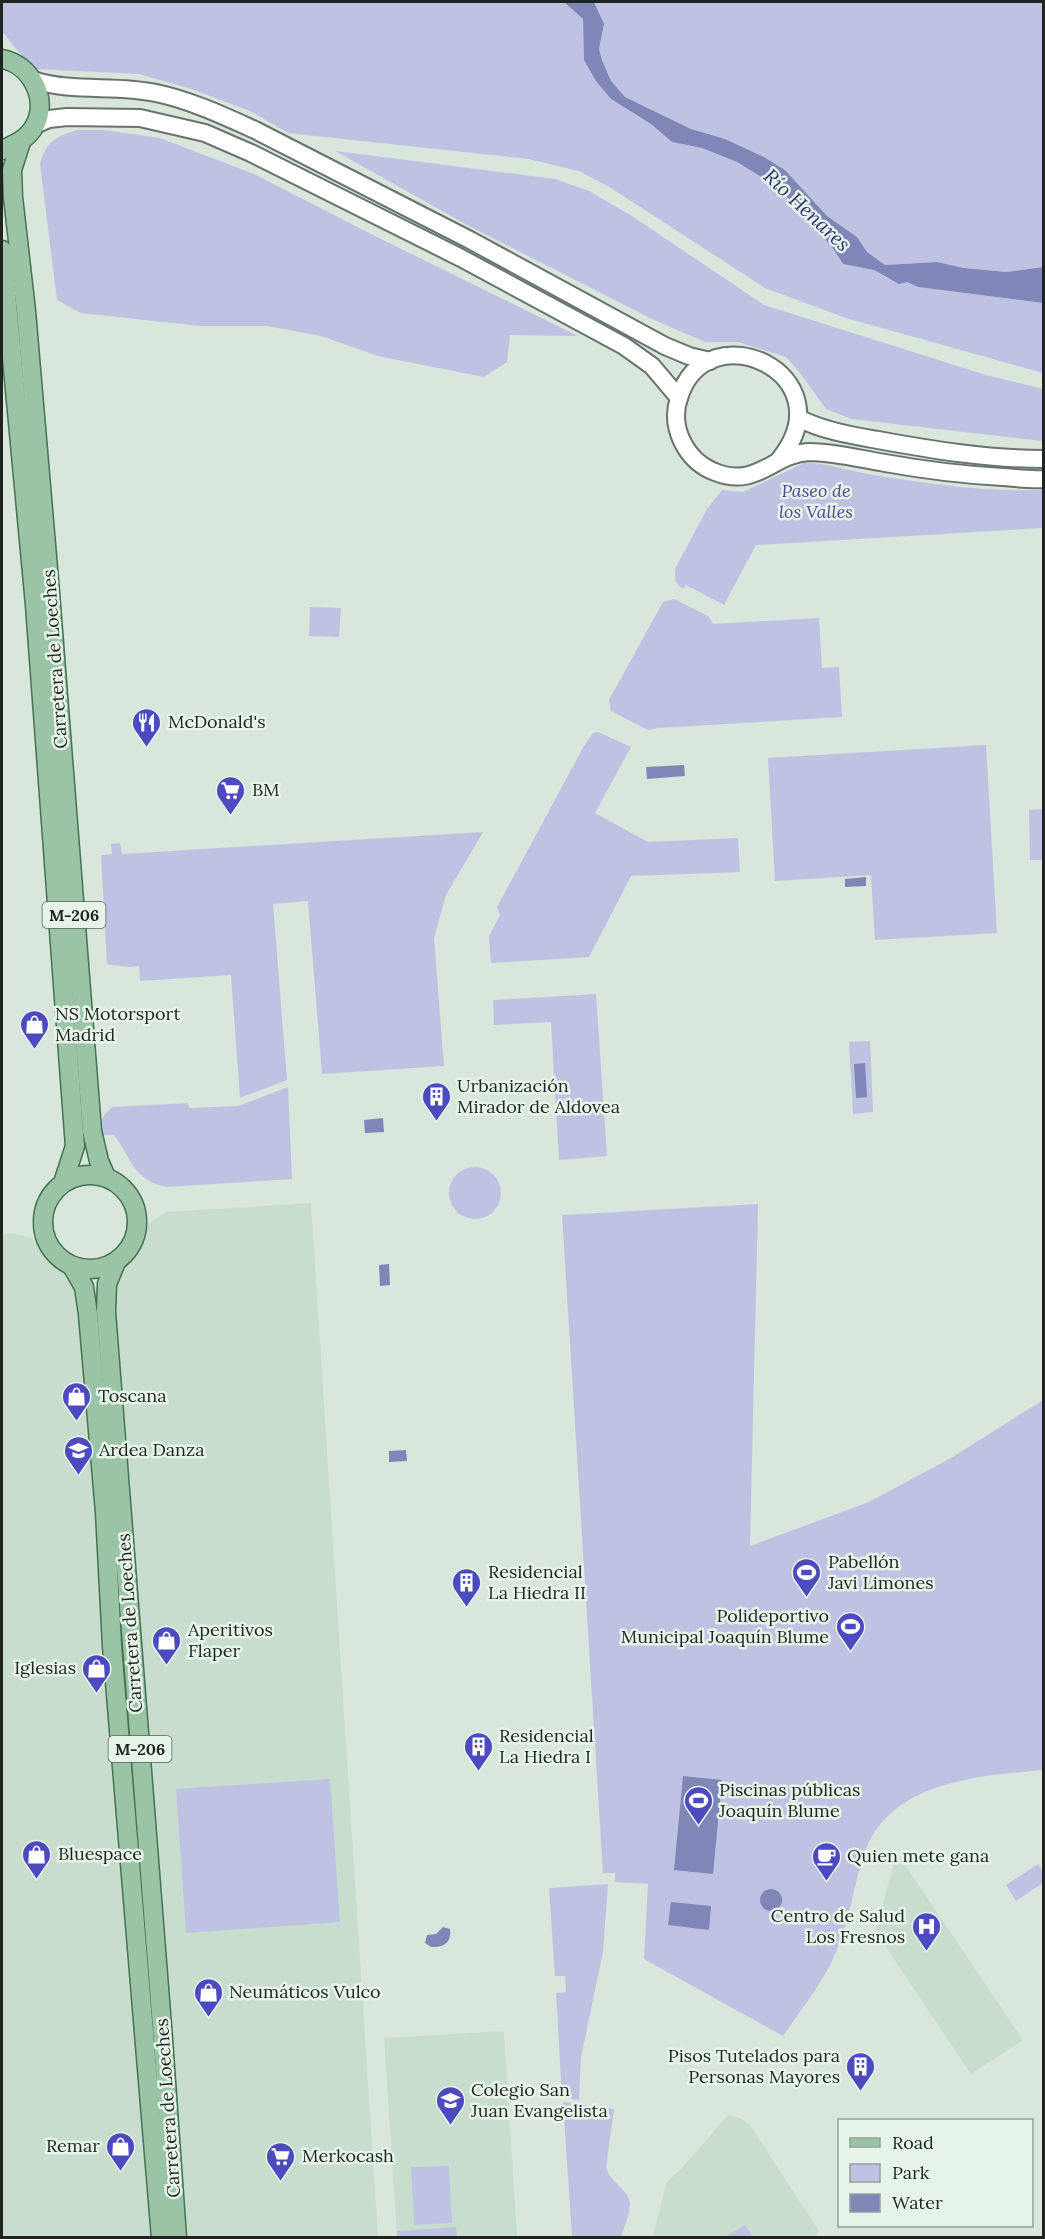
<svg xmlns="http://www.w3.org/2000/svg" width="1045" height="2239" font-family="Lora,serif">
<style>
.built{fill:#c9ddce}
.green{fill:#bec3e4}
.water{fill:#8086b8}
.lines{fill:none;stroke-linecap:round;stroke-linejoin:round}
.secondary-casing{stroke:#68746b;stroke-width:20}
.primary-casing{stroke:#447351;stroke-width:21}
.secondary{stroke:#fff;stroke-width:16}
.primary{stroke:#9bc4a7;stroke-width:18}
.labels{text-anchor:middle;stroke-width:5;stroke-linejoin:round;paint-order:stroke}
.shield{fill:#e6f3e8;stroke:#5b625c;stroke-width:1.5}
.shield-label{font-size:16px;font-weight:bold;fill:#1f2420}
.park-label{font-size:18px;font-style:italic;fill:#494d8e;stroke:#e6f3e8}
.street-label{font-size:18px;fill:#1f2420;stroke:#e6f3e8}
.poi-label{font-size:18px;fill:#1f2420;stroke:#e6f3e8;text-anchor:start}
.water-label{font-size:20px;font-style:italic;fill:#303270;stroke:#e6f3e8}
</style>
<rect width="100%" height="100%" fill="#d9e6db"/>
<!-- built -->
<g class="built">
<path d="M311 1203 378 2237H177L111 1274 116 1262 125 1255 133 1244 137 1230 166 1212Z"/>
<path d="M14 1233 48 1244 62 1260 72 1266 84 1287 161 2237H2V1235Z"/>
<path d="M899 1856 1023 2040 971 2074 875 1931 893 1867Z"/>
<path d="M504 2031 517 2237H397L384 2038Z"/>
<path d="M728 2115 742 2119 750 2125 819 2231 814 2238H652L667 2182 682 2168Z"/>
</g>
<!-- green -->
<g class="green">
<path d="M2 2H564L583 19 584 60 611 99 651 124 672 142 702 148 737 162 779 188 832 247 843 264 874 270 887 278 907 282 918 287 1043 303V373L846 318 765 288 611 188 579 171 528 159 288 133 250 111 191 89 139 74 35 69 16 49 2 31Z"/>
<path d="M594 2H1043V267L1006 272 964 268 937 262 885 265 867 252 857 237 827 216 785 170 764 157 725 139 691 129 625 97 611 81 602 60 599 49 604 24Z"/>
<path d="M77 130H103L160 138 254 174 377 237 578 336 510 335 507 362 484 377 378 356 321 336 267 326H200L81 313 57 300 40 164C46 141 56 137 77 130Z"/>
<path d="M335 151 555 179 589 191 632 216 764 305 986 375 1043 389V441L851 419 826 409 800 373 786 357 738 342H705L652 319 469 226Z"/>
<path d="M804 463C828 463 850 471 873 475 930 484 986 492 1043 490V528L756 545 724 605 686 585 683 589C674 583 674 577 676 567L707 509 722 490 743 492Z"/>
<path d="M674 599 708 616 713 624 819 618 822 668 839 667 842 717 658 728 648 730 611 711 609 700 663 602Z"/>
<path d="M310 607 341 608 339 637 309 636Z"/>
<path d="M598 732 631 747 595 813 648 842 738 838 740 872 631 876 589 957 491 963 489 936 500 915 497 907 584 746 593 733Z"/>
<path d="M986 745 997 933 875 940 871 875 775 881 768 758Z"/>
<path d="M1043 809V860H1030L1029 810Z"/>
<path d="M483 832 446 895 434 938 444 1066 322 1074 308 901 273 904 287 1080 240 1098 231 975 140 981 139 966 128 967 107 964 101 855 112 854 111 844 120 843 122 854Z"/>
<path d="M596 994 607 1156 559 1160 551 1022 494 1025 493 1000Z"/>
<path d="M870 1041 873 1112 853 1114 849 1042Z"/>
<path d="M288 1087 292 1179 167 1187C133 1180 132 1159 114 1135H100C98 1123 103 1114 113 1107L188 1103 189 1108 238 1106Z"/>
<circle cx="475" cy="1193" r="26"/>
<path d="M758 1204 750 1546 869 1502 951 1458 1043 1400V1770C979 1776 889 1781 864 1854 854 1884 850 1917 838 1947 826 1979 802 2008 783 2036L644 1959 648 1884 615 1882V1873H603L562 1215Z"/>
<path d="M330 1779 340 1922 186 1933 176 1789Z"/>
<path d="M1038 1864 1043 1872V1883L1016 1901 1006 1885Z"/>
<path d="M608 1884 603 1952 581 2057 579 2100 562 2097 556 1993 566 1992 565 1976H555L549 1888Z"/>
<path d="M563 2102 614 2109 606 2167C610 2183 629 2189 630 2204 630 2214 624 2227 621 2237H572Z"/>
<path d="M449 2166 452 2223 414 2225 411 2167Z"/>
<path d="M745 2225 753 2237H725Z"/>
<path d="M456 2227 457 2237H397V2231Z"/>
</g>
<!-- water -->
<g class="water">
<path d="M564 2H594L604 24 599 49 602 60 611 81 625 97 691 129 725 139 764 157 785 170 827 216 857 237 867 252 885 265 937 262 964 268 1006 272 1043 267V303L918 287 907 282 899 284 874 270 843 264 832 247 779 188 737 162 702 148 672 142 651 124 611 99 596 81 584 60 583 19Z"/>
<path d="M684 765 685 776 647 779 646 767Z"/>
<path d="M866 877V886L845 887V879Z"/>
<path d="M865 1063 867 1097 856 1098 854 1064Z"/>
<path d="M383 1118 384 1132 365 1133 364 1120Z"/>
<path d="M389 1264 390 1285 380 1286 379 1265Z"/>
<path d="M406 1450 407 1461 389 1462V1451Z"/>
<path d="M683 1776 722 1780 713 1874 674 1870Z"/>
<circle cx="771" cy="1900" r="11"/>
<path d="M671 1902 711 1906 709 1930 668 1925Z"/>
<path d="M443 1927 450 1929C452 1942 444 1948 431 1947L425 1943 427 1935 436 1934Z"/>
</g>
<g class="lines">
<defs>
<g id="secondary">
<path d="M33 80C73 93 116 84 156 93 190 100 224 116 255 130L470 240 665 346 689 356 710 361"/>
<path d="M35 125 49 119 67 117 140 118 205 133 251 153 461 258 624 346 652 366 679 398"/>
<path d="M798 418C824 431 850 435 878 440 932 450 988 459 1044 459"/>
<path d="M779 460C849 374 706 309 679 398 669 427 686 461 715 472 757 489 772 454 809 452 834 452 860 459 885 463 924 470 963 475 1003 477 1016 478 1030 480 1044 479"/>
</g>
<g id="primary">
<path d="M2 59C30 64 49 98 35 125 28 139 15 144 2 150"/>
<path d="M21 142 12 170 13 197 26 311 49 580 92 1131 99 1161 106 1177"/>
<path d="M2 250 35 605 74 1134 75 1146 63 1183"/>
<circle cx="90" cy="1222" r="47"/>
<path d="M116 1262 107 1284 106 1312 163 2039 177 2238"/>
<path d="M72 1266 84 1287 88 1314 105 1512 112 1646 161 2238"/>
</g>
</defs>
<!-- secondary casing -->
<use href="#secondary" class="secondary-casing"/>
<!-- primary casing -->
<use href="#primary" class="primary-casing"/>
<!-- secondary -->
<use href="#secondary" class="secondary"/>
<!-- primary -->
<use href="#primary" class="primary"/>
</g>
<!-- icons -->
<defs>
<symbol id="restaurant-pin" viewBox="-11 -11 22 30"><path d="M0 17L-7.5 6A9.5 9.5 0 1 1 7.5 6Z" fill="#4d4ac0" stroke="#e6f3e8"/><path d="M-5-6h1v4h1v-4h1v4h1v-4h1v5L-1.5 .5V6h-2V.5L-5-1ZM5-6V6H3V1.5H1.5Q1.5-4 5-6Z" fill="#fff"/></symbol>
<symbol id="supermarket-pin" viewBox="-11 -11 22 30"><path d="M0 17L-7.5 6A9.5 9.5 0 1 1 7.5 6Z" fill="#4d4ac0" stroke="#e6f3e8"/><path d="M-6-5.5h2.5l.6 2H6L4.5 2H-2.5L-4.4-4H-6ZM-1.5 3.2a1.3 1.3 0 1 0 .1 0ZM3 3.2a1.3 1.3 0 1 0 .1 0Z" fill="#fff"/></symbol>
<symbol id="shop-pin" viewBox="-11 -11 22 30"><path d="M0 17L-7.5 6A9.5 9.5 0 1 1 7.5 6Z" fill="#4d4ac0" stroke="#e6f3e8"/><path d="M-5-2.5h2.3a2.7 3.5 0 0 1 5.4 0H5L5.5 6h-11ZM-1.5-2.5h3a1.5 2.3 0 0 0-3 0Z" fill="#fff"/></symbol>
<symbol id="building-pin" viewBox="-11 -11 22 30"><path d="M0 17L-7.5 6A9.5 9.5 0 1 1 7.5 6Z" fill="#4d4ac0" stroke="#e6f3e8"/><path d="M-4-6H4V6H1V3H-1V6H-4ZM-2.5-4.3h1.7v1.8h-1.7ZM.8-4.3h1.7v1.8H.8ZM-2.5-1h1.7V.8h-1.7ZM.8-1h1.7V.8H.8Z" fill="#fff"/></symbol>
<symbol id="school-pin" viewBox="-11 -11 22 30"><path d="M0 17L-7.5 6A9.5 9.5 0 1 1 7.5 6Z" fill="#4d4ac0" stroke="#e6f3e8"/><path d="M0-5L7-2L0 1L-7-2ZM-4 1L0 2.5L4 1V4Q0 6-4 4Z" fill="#fff"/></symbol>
<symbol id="stadium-pin" viewBox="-11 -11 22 30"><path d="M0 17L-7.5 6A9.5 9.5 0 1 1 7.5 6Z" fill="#4d4ac0" stroke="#e6f3e8"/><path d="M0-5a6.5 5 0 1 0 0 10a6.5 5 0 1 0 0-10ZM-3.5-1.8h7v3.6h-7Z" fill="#fff"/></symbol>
<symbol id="cafe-pin" viewBox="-11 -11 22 30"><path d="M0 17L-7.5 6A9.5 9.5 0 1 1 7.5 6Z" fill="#4d4ac0" stroke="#e6f3e8"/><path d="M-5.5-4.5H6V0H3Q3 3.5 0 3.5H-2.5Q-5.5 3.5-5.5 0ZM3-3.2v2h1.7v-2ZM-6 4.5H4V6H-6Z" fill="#fff"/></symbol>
<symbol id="hospital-pin" viewBox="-11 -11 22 30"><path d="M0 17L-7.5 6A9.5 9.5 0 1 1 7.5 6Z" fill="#4d4ac0" stroke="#e6f3e8"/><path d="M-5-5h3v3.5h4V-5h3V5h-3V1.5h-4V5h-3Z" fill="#fff"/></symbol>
</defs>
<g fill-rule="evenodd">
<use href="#restaurant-pin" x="130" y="706" width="33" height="45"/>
<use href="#supermarket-pin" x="214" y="774" width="33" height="45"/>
<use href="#shop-pin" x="18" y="1008" width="33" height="45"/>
<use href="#building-pin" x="420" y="1080" width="33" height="45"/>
<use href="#shop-pin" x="60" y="1380" width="33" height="45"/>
<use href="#school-pin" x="62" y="1434" width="33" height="45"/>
<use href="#stadium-pin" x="790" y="1556" width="33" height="45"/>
<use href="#building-pin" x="450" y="1566" width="33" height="45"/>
<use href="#stadium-pin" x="834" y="1610" width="33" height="45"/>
<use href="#shop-pin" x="150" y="1624" width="33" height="45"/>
<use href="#shop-pin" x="80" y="1652" width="33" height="45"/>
<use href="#building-pin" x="462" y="1730" width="33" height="45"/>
<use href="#stadium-pin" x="682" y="1784" width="33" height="45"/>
<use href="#shop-pin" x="20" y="1838" width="33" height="45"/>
<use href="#cafe-pin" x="810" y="1840" width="33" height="45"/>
<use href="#hospital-pin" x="910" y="1910" width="33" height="45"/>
<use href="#shop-pin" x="192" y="1976" width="33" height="45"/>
<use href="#building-pin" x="844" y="2050" width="33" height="45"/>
<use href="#school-pin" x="434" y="2084" width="33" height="45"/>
<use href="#shop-pin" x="104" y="2130" width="33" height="45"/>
<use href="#supermarket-pin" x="264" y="2140" width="33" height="45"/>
</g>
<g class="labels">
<!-- shield labels -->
<g class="shield">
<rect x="42.5" y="902" width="63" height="26" rx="4.5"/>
<rect x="108.5" y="1736" width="63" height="26" rx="4.5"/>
</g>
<g class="shield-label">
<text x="74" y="921">M-206</text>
<text x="140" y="1755">M-206</text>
</g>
<!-- park labels -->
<g class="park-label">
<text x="816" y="497">Paseo de<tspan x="816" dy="21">los Valles</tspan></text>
</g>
<!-- street labels -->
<g class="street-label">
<text transform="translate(55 659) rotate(-94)" y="6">Carretera de Loeches</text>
<text transform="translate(130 1623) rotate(-94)" y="6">Carretera de Loeches</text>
<text transform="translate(168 2108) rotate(-94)" y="6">Carretera de Loeches</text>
</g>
<!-- poi labels -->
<g class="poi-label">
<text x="168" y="728">McDonald's</text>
<text x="252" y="796">BM</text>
<text x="55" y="1020">NS Motorsport<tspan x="55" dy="21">Madrid</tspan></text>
<text x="457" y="1092">Urbanización<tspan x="457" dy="21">Mirador de Aldovea</tspan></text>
<text x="98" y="1402">Toscana</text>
<text x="99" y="1456">Ardea Danza</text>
<text x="828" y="1568">Pabellón<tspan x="828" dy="21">Javi Limones</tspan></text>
<text x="488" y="1578">Residencial<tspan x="488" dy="21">La Hiedra II</tspan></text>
<text x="829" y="1622" text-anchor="end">Polideportivo<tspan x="829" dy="21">Municipal Joaquín Blume</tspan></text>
<text x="188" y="1636">Aperitivos<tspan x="188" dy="21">Flaper</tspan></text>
<text x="76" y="1674" text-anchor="end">Iglesias</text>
<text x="499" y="1742">Residencial<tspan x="499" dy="21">La Hiedra I</tspan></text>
<text x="719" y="1796">Piscinas públicas<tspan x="719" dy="21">Joaquín Blume</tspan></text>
<text x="58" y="1860">Bluespace</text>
<text x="847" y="1862">Quien mete gana</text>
<text x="905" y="1922" text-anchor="end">Centro de Salud<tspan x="905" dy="21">Los Fresnos</tspan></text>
<text x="229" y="1998">Neumáticos Vulco</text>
<text x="840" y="2062" text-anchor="end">Pisos Tutelados para<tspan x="840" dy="21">Personas Mayores</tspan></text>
<text x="471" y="2096">Colegio San<tspan x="471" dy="21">Juan Evangelista</tspan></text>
<text x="100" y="2152" text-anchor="end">Remar</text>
<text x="302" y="2162">Merkocash</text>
</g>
<!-- water labels -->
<g class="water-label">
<text transform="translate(807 210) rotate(43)" y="7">Río Henares</text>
</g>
</g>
<!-- border -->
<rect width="1045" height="2239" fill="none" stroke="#1f2420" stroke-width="6"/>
<!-- legend -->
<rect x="838" y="2119" width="195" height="108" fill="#e6f3e8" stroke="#96a098" stroke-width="1.5"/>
<rect x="850" y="2138" width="30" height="9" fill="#9bc4a7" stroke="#96a098" stroke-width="1.5"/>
<text x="892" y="2149" font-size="18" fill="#1f2420">Road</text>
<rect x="850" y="2164" width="30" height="18" fill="#bec3e4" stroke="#96a098" stroke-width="1.5"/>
<text x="892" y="2179" font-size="18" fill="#1f2420">Park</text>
<rect x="850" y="2194" width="30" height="18" fill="#8086b8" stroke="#96a098" stroke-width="1.5"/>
<text x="892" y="2209" font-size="18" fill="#1f2420">Water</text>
</svg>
